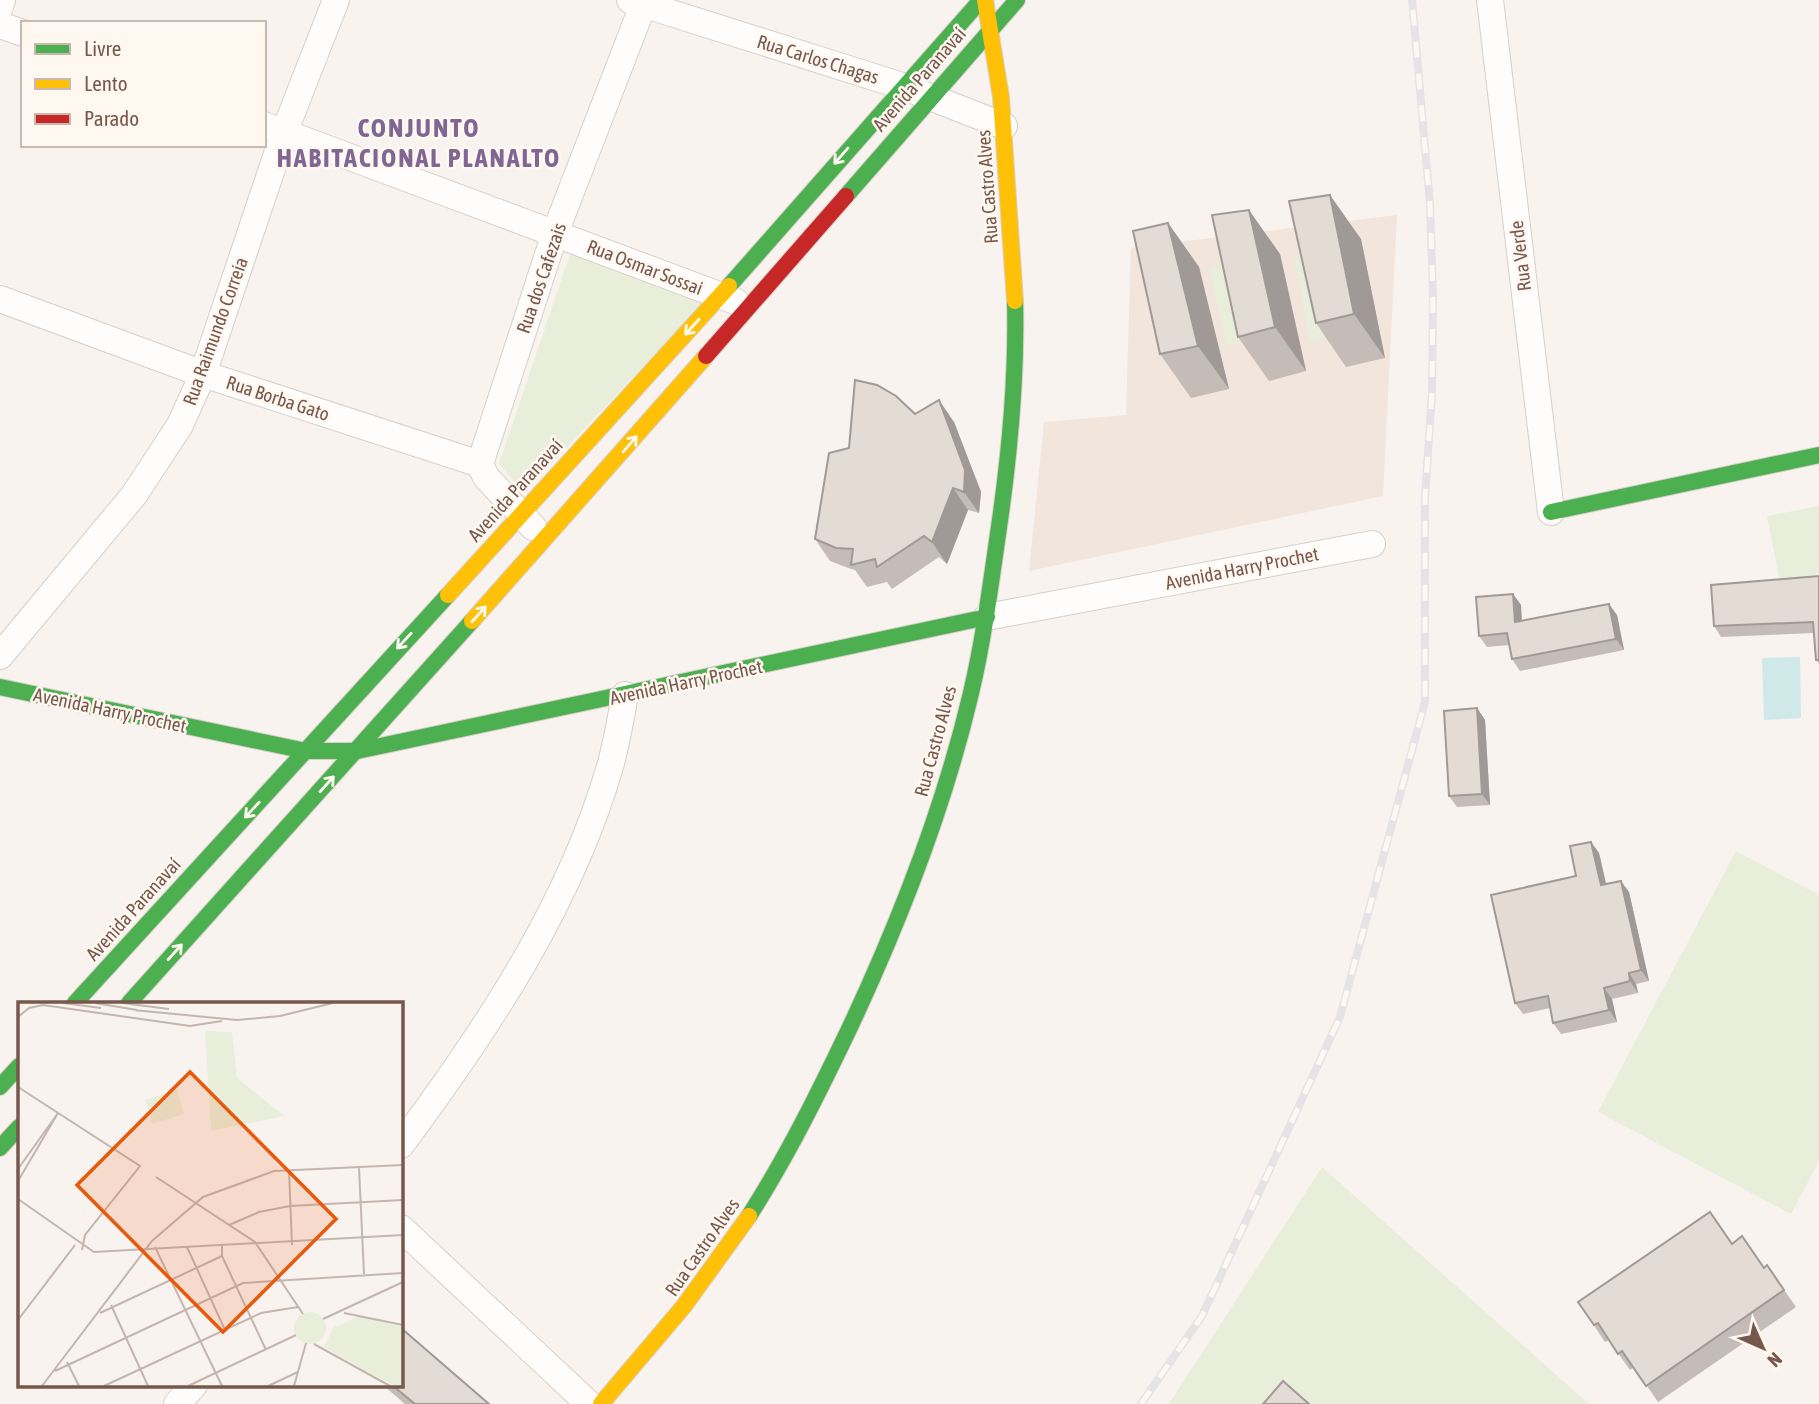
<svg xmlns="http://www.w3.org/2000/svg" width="1819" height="1404" font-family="'Asap Condensed',sans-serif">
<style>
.residential{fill:#f1e5dc}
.green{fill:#e8eed9}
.water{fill:#cfe9e8}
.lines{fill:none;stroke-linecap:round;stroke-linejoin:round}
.street-casing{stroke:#d7cfca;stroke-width:28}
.fast-casing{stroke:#d8cfca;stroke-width:18}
.slow-casing{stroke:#d8cfca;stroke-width:18}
.jam-casing{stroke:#d8cfca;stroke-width:18}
.street{stroke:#fefdfc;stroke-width:26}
.fast{stroke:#4caf50;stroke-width:16}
.slow{stroke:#ffc107;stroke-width:16}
.jam{stroke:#c62828;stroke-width:16}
.rail-casing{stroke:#e5e3e6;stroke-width:8}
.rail{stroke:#fff8f1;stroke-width:5;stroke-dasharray:16;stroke-linecap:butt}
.wall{fill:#c5bcb7}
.shaded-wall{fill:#a09995}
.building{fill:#e5dbd5;stroke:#a09995;stroke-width:2}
.oneway{stroke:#fff8f1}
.labels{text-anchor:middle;stroke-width:5;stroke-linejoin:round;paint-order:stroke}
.street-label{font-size:19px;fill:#77584d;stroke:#fff8f1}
.district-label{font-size:26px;font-weight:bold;letter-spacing:2px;fill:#7f6693;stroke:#fff8f1}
.inset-road{fill:none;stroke:#c4b5ae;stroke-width:2}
.view{fill:#e8590c;fill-opacity:0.15;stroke:#e8590c;stroke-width:3.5}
.inset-edge{fill:none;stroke:#77584d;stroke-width:3.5}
</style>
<rect width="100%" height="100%" fill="#f8f3ee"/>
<!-- residential -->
<path class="residential" d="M1397 215 1383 496 1029 571 1044 422 1126 415 1131 248Z"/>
<!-- green -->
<g class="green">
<path d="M571 251 705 301 524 493 499 464Z"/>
<path d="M1306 257 1323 339 1310 341 1294 259Z"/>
<path d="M1222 265 1240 343 1227 346 1209 268Z"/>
<path d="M1819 506V574L1780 582 1767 516Z"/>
<path d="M1736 851 1819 895V1161L1791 1214 1598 1112Z"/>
<path d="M1322 1167 1589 1404H1169Z"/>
</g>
<!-- water -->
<path class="water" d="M1800 657 1801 718 1764 720 1762 658Z"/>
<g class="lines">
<defs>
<g id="street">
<path d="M630 0 902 86 1004 126"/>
<path d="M1490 0 1551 512"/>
<path d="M0 7 2 0"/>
<path d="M0 25 23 33"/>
<path d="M264 125 735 301"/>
<path d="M0 299 203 374 480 464"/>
<path d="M533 527 486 477 480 464 555 233 645 0"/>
<path d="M987 617 1372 544"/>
<path d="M0 656 134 495 180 425 203 374 284 133 336 0"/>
<path d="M401 1145C487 1029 571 904 611 763 617 741 621 717 625 695"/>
<path d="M401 1228 589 1404"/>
<path d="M177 1404 194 1385"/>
</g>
<g id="fast">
<path d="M846 196 1017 0"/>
<path d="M729 286 981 0"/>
<path d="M1551 512 1819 455"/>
<path d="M0 687 306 751H357L987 617"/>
<path d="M75 1003 448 595"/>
<path d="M129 1003 472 621"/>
<path d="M0 1087 19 1066"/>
<path d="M0 1148 19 1127"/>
<path d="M749 1216C788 1155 820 1090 851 1025 901 918 944 808 971 693 984 638 991 582 999 527 1010 451 1017 377 1015 301"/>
</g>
<g id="slow">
<path d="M985 0 1001 97 1015 301"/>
<path d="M448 595 729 286"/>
<path d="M472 621 706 356"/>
<path d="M601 1404 684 1306 749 1216"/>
</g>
<path id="jam" d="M706 356 846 196"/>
</defs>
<!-- street casing -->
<use href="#street" class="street-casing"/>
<!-- fast casing -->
<use href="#fast" class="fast-casing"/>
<!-- slow casing -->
<use href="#slow" class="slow-casing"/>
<!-- jam casing -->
<use href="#jam" class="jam-casing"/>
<!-- street -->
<use href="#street" class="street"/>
<!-- fast -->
<use href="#fast" class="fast"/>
<!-- slow -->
<use href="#slow" class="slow"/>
<!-- jam -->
<use href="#jam" class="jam"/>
<defs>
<path id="rail" d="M1141 1404 1202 1316 1340 1017 1425 702V496L1432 393 1433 294 1430 204 1412 0"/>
</defs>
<!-- rail casing -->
<use href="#rail" class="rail-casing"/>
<!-- rail -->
<use href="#rail" class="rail"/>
</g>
<!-- wall -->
<g class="wall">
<path d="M1168 223 1199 267 1229 389 1191 398 1160 354Z"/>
<path d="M1361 239 1385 358 1346 367 1316 323Z"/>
<path d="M1280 254 1306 371 1269 381 1238 337Z"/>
<path d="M915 414 954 422 981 492 979 513 968 510 947 564 939 557 892 589 887 582 867 587 855 570 851 569 830 561 815 539Z"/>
<path d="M1819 576V664L1816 660 1814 633 1721 637 1714 626Z"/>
<path d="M1513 594 1521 605 1522 621 1617 615 1624 650 1520 671 1512 659 1509 645 1487 647 1479 636Z"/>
<path d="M1477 708 1485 720 1490 805 1457 807 1449 796Z"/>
<path d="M1591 842 1599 853 1606 884 1629 892 1649 981 1636 984 1638 993 1612 999 1617 1022 1561 1034 1553 1023 1550 1008 1523 1014 1515 1003 1576 876Z"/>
<path d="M1732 1243 1764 1268 1767 1265 1796 1307 1658 1402 1634 1367 1630 1370 1609 1340 1605 1342 1578 1302Z"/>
<path d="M383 1385H401L489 1404H405Z"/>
</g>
<!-- shaded-wall -->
<g class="shaded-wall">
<path d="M1330 195 1361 239 1385 358 1354 314Z"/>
<path d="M1249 210 1280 254 1306 371 1275 327Z"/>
<path d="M1168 223 1199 267 1229 389 1198 346Z"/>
<path d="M939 400 954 422 981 492 979 513 964 492Z"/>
<path d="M953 488 968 510 947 564 932 542Z"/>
<path d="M1513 594 1521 605 1522 634 1515 622Z"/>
<path d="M1609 604 1617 615 1624 650 1616 639Z"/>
<path d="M1477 708 1485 720 1490 805 1482 794Z"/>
<path d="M1591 842 1599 853 1609 897 1601 885Z"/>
<path d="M1621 881 1629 892 1649 981 1641 970Z"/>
<path d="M1629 973 1636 984 1638 993 1630 981Z"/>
<path d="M1604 988 1612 999 1617 1022 1609 1010Z"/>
</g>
<!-- building -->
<g class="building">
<path d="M1330 195 1354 314 1316 323 1289 201Z"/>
<path d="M1249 210 1275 327 1238 337 1212 215Z"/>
<path d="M1168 223 1198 346 1160 354 1133 231Z"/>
<path d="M855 380 877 385 896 396 915 414 939 400 965 470 964 492 953 488 932 542 924 536 877 567 875 559 851 565 853 549 836 548 815 539 829 453 849 448Z"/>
<path d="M1819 576V660H1816L1813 622 1714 626 1711 585Z"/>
<path d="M1513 594 1515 622 1609 604 1616 639 1512 659 1507 633 1479 636 1476 597Z"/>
<path d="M1477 708 1482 794 1449 796 1444 711Z"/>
<path d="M1591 842 1601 885 1621 881 1641 970 1629 973 1630 981 1604 988 1609 1010 1553 1023 1548 996 1515 1003 1491 895 1576 876 1570 846Z"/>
<path d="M1710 1212 1732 1244 1742 1236 1764 1268 1767 1265 1784 1290 1646 1386 1622 1351 1618 1354 1598 1323 1594 1325 1578 1302Z"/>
<path d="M401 1328 489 1404H415L392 1385H401Z"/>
<path d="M1283 1381 1309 1404H1263Z"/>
</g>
<!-- one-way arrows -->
<defs><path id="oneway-shaft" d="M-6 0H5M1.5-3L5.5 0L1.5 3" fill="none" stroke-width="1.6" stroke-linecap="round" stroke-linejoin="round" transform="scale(1.75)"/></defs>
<g class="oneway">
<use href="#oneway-shaft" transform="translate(841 156) rotate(131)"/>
<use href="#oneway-shaft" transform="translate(692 327) rotate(132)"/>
<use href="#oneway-shaft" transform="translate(630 444) rotate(-49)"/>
<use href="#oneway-shaft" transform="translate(479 614) rotate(-48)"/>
<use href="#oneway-shaft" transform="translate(404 641) rotate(133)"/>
<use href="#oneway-shaft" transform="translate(327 784) rotate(-48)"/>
<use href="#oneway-shaft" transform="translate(252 810) rotate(133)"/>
<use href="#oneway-shaft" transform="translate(175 952) rotate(-48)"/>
</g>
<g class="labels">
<!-- street labels -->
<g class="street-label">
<text transform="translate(818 59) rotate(17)" y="7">Rua Carlos Chagas</text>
<text transform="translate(919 79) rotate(-49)" y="7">Avenida Paranavaí</text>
<text transform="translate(987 187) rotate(-94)" y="7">Rua Castro Alves</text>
<text transform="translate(1520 256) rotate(-97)" y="7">Rua Verde</text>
<text transform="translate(645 267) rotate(21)" y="7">Rua Osmar Sossai</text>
<text transform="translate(541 278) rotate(-71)" y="7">Rua dos Cafezais</text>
<text transform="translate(215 331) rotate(-70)" y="7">Rua Raimundo Correia</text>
<text transform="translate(278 398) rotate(18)" y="7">Rua Borba Gato</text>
<text transform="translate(515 490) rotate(-48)" y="7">Avenida Paranavaí</text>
<text transform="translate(1242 568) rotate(-11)" y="7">Avenida Harry Prochet</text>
<text transform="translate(686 682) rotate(-12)" y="7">Avenida Harry Prochet</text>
<text transform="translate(110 710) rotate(12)" y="7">Avenida Harry Prochet</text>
<text transform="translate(935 741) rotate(-75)" y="7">Rua Castro Alves</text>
<text transform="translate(133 909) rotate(-48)" y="7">Avenida Paranavaí</text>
<text transform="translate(702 1247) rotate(-55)" y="7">Rua Castro Alves</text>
</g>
<!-- district labels -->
<g class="district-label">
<text x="419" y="137">CONJUNTO<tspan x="419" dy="30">HABITACIONAL PLANALTO</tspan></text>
</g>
</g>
<!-- overview -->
<g transform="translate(18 1002)">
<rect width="385" height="385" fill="#f8f3ee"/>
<path d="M187 29 214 30 219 76 266 114 193 129ZM159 88 166 112 134 122 127 98ZM276 326a16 16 0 1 1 32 0a16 16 0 1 1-32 0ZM341 314 385 325V384H376L306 345 315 326Z" fill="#e8eed9"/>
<path class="inset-road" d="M45 1 83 6M77 1 119 8M104 1 151 7M115 8 219 18 262 14 315 1M0 15 11 6 25 3 172 24 204 19M0 85 122 164 67 233 64 248M341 166 346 272M0 167 40 111M271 168 274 243M138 175 237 240 285 312M0 179 40 111M0 197 76 250 385 233M211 223 241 210 272 204 385 198M137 245 204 384M169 245 207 328M204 254 248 348M93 303 130 384M82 311 204 254V242M326 311 385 323M305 317 385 280M0 318 57 243M296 342 372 384M49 360 61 384M37 369 225 281 385 271M24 384 134 239 185 195 256 169 385 163M86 384 243 311 280 305M170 384 278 333M250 384 280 370M276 384 288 341"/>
<path class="view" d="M172 70 318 217 205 330 59 183Z"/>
<rect width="385" height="385" class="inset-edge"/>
</g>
<!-- legend -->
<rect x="21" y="21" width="245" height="126" fill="#fff8f1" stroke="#c9b8af" stroke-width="2"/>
<rect x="35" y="44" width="35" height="10" fill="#4caf50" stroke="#c9b8af" stroke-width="2"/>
<text x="84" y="56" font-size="21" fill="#77584d">Livre</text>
<rect x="35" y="79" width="35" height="10" fill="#ffc107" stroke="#c9b8af" stroke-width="2"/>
<text x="84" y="91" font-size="21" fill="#77584d">Lento</text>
<rect x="35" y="114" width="35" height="10" fill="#c62828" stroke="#c9b8af" stroke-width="2"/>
<text x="84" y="126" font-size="21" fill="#77584d">Parado</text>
<!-- north arrow -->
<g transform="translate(1763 1348) rotate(135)" stroke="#fff8f1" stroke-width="5" paint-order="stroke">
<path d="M0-5L12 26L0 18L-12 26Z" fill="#77584d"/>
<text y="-10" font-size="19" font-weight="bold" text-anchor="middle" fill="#77584d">N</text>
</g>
</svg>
